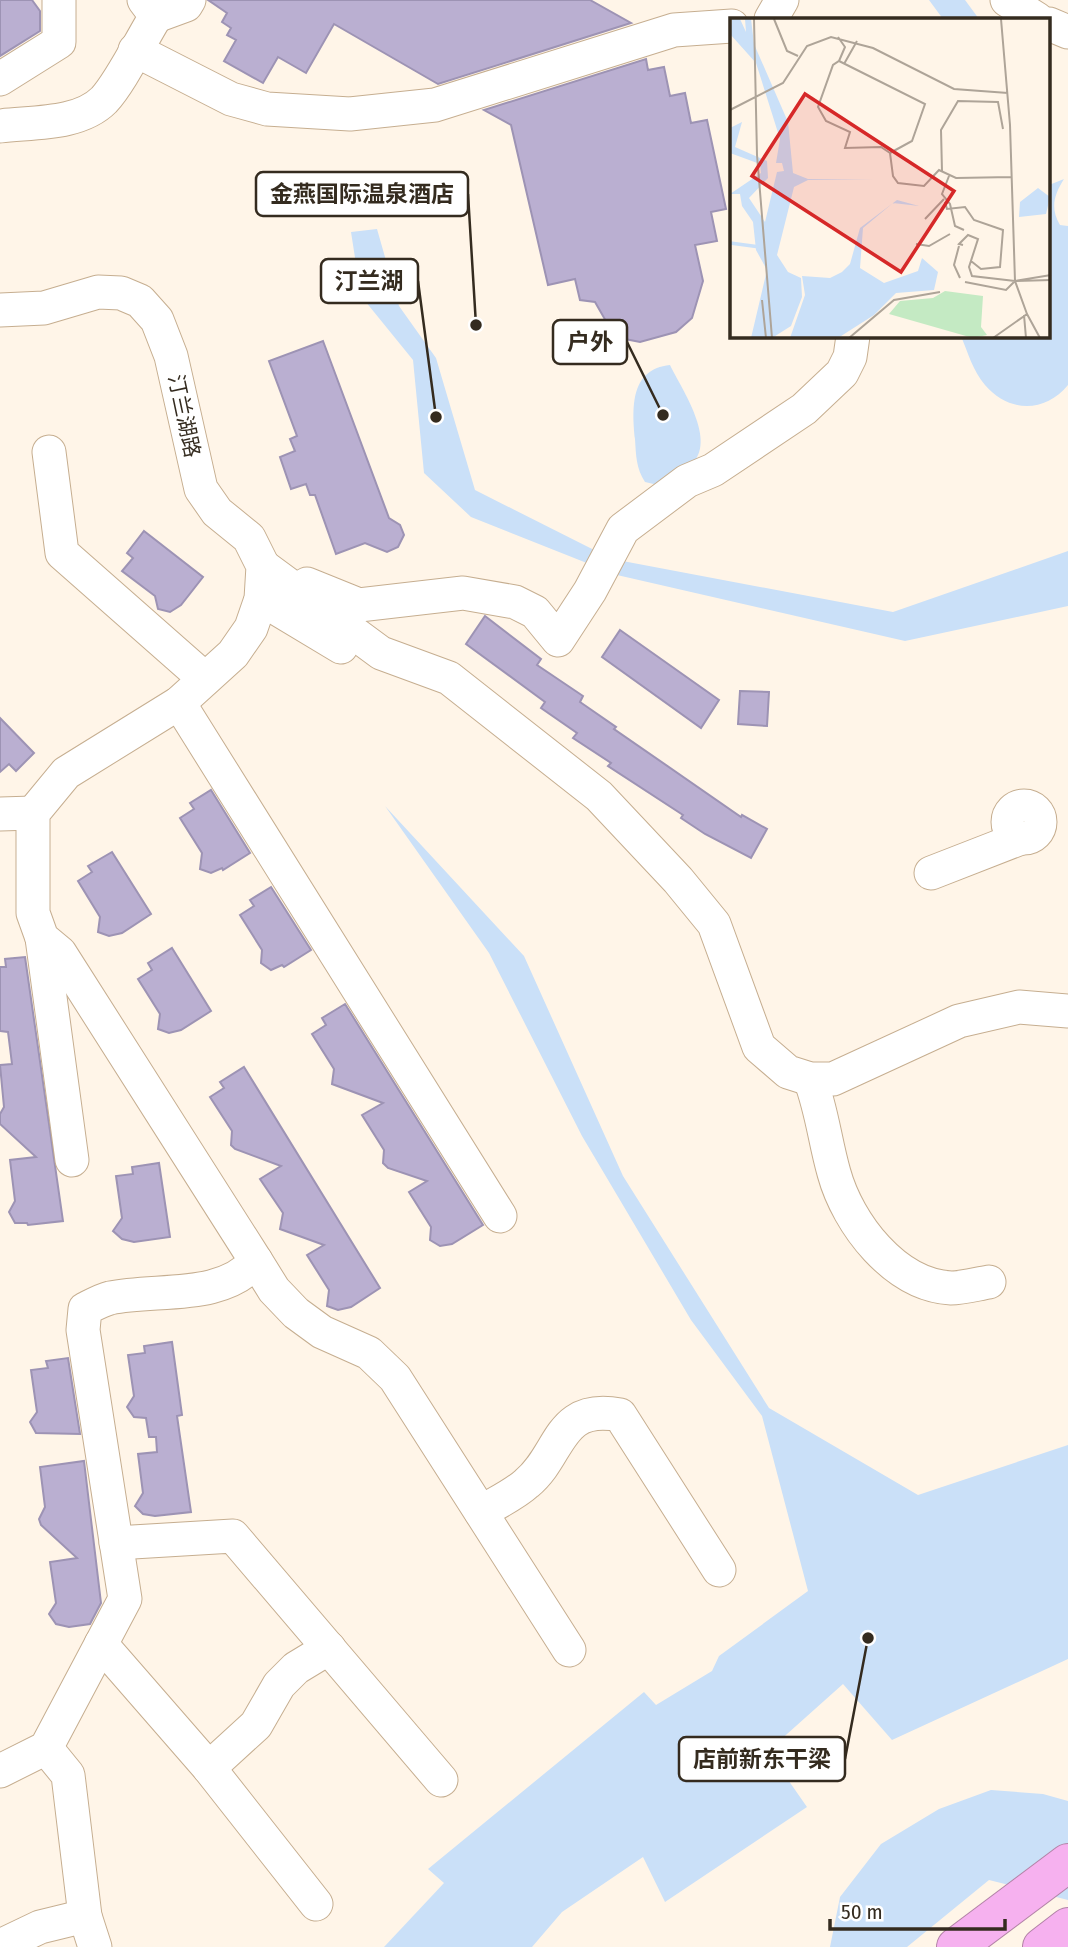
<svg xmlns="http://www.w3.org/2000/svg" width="1068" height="1947" font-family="'Fira Sans Condensed','Noto Sans SC',sans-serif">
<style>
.water{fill:#cae0f8}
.building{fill:#baafd1;stroke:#9d93b4;stroke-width:2}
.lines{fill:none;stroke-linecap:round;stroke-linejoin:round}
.minor-casing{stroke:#c6ae90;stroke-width:35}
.highway-casing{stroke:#b282a6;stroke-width:40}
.minor{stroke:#fff;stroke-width:33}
.highway{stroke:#f6b1ef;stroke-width:38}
.labels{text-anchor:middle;stroke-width:7;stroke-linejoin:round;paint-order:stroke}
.street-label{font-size:21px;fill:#342b1f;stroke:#fff}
.inset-river{fill:none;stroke:#cae0f8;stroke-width:3.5}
.inset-road{fill:none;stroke:#aea498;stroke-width:2}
.view{fill:#d62828;fill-opacity:0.15;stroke:#d62828;stroke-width:3.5}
.inset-edge{fill:none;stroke:#342b1f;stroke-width:3.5}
.leader{fill:none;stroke:#342b1f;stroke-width:2.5}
.callout-dot{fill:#342b1f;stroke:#fff;stroke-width:2.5}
.callout{fill:#fff;stroke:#342b1f;stroke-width:2.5}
.callout-label{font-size:23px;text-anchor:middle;font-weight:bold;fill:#342b1f}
</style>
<rect width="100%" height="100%" fill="#fff5e8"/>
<!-- water -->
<g class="water">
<path d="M929 0H965L979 19H943Z"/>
<path d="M1064 179C1054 195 1050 208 1060 225L1068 226V385C1045 413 1009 413 985 385 973 371 968 353 961 336H1049V185Z"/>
<path d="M377 229 399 306 436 358 475 490 612 559 893 612 1068 551V606L905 641 617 575 471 517 424 473 413 360 361 296 351 232Z"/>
<path d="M670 365C682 390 718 441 691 465 682 473 668 479 658 485L645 482C636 468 636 455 635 439 632 408 630 369 670 365Z"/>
<path d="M385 806 524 956 623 1176 769 1408 918 1495 1068 1445V1659L892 1740 843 1684 768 1751 807 1807 665 1902 643 1857 562 1912 532 1947H384L444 1883 428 1869 644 1692 656 1705 712 1671 719 1656 808 1591 762 1416 691 1320 582 1136 489 953Z"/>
<path d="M991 1790 1043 1794 1068 1801V1900L989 1880 907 1947H830L840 1897 881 1844 939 1809Z"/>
</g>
<!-- building -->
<g class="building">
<path d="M0 0H32L40 11V31L0 56Z"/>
<path d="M208 0H590L631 23 438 84 334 24 306 73 278 57 263 83 224 61 236 40 227 35 231 28 222 22 227 13Z"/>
<path d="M646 59 648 70 664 67 670 96 685 93 691 123 707 120 726 209 711 212 717 241 695 245 703 281 692 318 676 332 640 342 620 338 607 323 595 302 580 300 575 279 548 285 511 125 484 110Z"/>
<path d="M323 341 389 518 400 525 404 535 398 547 387 552 365 543 336 554 315 495H310L306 484 291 489 280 457 295 451 290 439 297 436 269 361Z"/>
<path d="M144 531 203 577 181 605 170 612 158 609 155 596 122 571 133 558 127 553Z"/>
<path d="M485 616 541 659 537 665 583 696 580 702 616 727 614 729 741 817 742 815 767 829 751 858 705 834 681 818 683 815 608 766 611 763 573 738 577 733 541 708 545 702 466 644Z"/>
<path d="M620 630 719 700 701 728 602 657Z"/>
<path d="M740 691 769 692 767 726 738 724Z"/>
<path d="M0 718 34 753 16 771 9 764 0 772Z"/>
<path d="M211 790 250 853 223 870 222 868 211 873 200 869 202 853 180 818 194 809 190 803Z"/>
<path d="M112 852 151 914 122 933 109 936 98 932 100 917 78 881 92 872 88 866Z"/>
<path d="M271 887 311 950 284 967 282 965 271 970 261 963 262 950 240 915 254 906 250 900Z"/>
<path d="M172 948 211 1011 181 1030 169 1033 158 1029 160 1014 138 979 152 970 148 963Z"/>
<path d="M25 957 63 1221 28 1225 27 1223H15L9 1212 15 1201 10 1160 36 1157 0 1124V1114L4 1107 0 1065 12 1064 8 1032 0 1031V967H6L5 959Z"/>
<path d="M345 1004 483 1225 452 1244 440 1246 430 1240 431 1227 409 1192 427 1181 388 1168 383 1163 384 1150 362 1115 383 1103 332 1084 334 1069 312 1034 326 1025 322 1018Z"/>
<path d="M244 1067 380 1288 351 1307 338 1310 327 1306 329 1290 307 1255 324 1245 280 1229 283 1213 260 1179 281 1166 235 1149 231 1145 232 1131 210 1097 224 1088 220 1082Z"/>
<path d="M159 1163 170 1237 134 1242 122 1239 113 1231 122 1218 116 1176 133 1174 132 1167Z"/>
<path d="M172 1342 182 1415 177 1416 191 1512 155 1516 143 1514 135 1506 143 1493 138 1454 157 1452 156 1437H149L146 1418 134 1417 127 1407 134 1396 128 1355 145 1353 144 1346Z"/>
<path d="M68 1358 80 1434 36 1433 30 1422 37 1412 31 1370 48 1368 46 1361Z"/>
<path d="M84 1461 101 1603 90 1624 69 1627 56 1624 49 1614 56 1603 50 1562 77 1558 41 1525 39 1519 45 1507 40 1467Z"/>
</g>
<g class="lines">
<defs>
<g id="minor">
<path d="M1007 0 1037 19"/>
<path d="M156 16 186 5 189 0"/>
<path d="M771 19 782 0"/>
<path d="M1049 24 1068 32"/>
<path d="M135 50 231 99 267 109 350 114 435 105 674 30 732 26"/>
<path d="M0 79 59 42V0"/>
<path d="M0 126C33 122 79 125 104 100 121 82 142 38 156 16L144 0"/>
<path d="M0 310 44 308 98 292 121 293 140 301 157 320 171 356 201 489 217 512 249 538 263 566 261 599 251 628 233 654 179 703 66 773 33 813V913L42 938 60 953 256 1261C222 1301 157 1288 110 1298 102 1300 93 1305 85 1309L83 1330 125 1599 46 1748 0 1771"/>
<path d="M49 452 62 553 205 679"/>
<path d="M263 566 381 653 449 678 599 796 678 880 714 924 759 1047 788 1072 810 1079H833L959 1021 1019 1007 1068 1011"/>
<path d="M307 584 359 605 463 593 515 602 535 612 558 640 590 591 623 529 687 481 713 470 804 409 842 373 850 357 853 336"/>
<path d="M261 599 341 647"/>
<path d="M179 703 500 1216"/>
<circle cx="1024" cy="822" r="16"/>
<path d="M0 814 33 813"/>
<path d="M931 873 1021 838"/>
<path d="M42 938 72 1160"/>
<path d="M810 1079C822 1110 825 1142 834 1173 848 1224 895 1285 951 1288 963 1288 977 1284 989 1282"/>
<path d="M256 1261 274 1290 296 1313 322 1332 369 1353 395 1378 569 1650"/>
<path d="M481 1512C496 1503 514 1495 527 1483 562 1454 557 1403 620 1415L719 1570"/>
<path d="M116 1543 233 1536 441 1780"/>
<path d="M101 1644 209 1768 316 1904"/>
<path d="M46 1748 68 1775 85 1916 95 1947"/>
<path d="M209 1768 256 1725 279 1685 296 1668 329 1648"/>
<path d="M0 1946 40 1927 85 1916"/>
</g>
<g id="highway">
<path d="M956 1947 1068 1863"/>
<path d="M1042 1947 1068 1927"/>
</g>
</defs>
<!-- minor casing -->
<use href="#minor" class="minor-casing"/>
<!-- highway casing -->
<use href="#highway" class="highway-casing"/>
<!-- minor -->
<use href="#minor" class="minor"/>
<!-- highway -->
<use href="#highway" class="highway"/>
</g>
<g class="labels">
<!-- street labels -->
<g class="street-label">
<text transform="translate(184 416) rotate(78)" y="7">汀兰湖路</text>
</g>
</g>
<!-- overview -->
<g transform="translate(730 18)">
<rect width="320" height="320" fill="#fff5e8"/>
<path d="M215 273 253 278 251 309 257 317 243 320 159 296 170 283 203 280Z" fill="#c4eac3"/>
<path d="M2 1H10L16 14 15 1H21L24 26 58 104 63 155 78 161 144 162H78L64 169 47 237 58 254 71 260 72 279 61 308 42 320H21L37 252 26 232 23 204 12 188 10 176H0L31 155 30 146 0 135V110L12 104 5 129 37 143 38 160 19 180 35 204 47 154 54 153 52 145H46L50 121 26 45 0 16ZM308 170 320 179 316 196 289 199 290 184ZM167 182 189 188 163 185 133 210 130 250 154 265 188 253 192 240 208 254 204 272 166 275 144 297 108 320H60L75 277 72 258 100 260 112 254 120 246 130 210Z" fill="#cae0f8"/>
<path class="inset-river" d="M0 225 30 229"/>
<path class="inset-road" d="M24 1 27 137 42 320M44 1 57 33 68 38M108 19 115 29 109 43M114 46 127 23M0 92 53 65 77 28 101 19 143 30 224 71 278 75M160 135 182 123 195 86 109 43 103 47 88 89 96 103 120 114 115 130 151 129 160 135 163 158 168 165 194 168 209 152 226 160 282 159M212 153 211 112 228 83 268 84 273 111M219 158 212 176 220 186 225 208 234 212M215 184 217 191 235 189 244 202 273 212 270 249 251 251 241 243M195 201 214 181M186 226 199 228 220 216M233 227 229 226 238 217 248 221 239 249 242 258 285 263M229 228 224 247 230 260M321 257 285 263 321 262M235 264 276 272 285 263M32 282 36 320M297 296 310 320M294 297 296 320M119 320 164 282 210 274M263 320 297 296 285 263 280 107 271 1"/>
<path class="view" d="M75 76 224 173 171 254 22 158Z"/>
<rect width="320" height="320" class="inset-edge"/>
</g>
<!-- callouts -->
<path class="leader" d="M476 325L468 194M436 417L418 281M663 415L627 342M868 1638L845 1759"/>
<g class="callout-dot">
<circle cx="476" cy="325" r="7"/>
<circle cx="436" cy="417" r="7"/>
<circle cx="663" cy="415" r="7"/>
<circle cx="868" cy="1638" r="7"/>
</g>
<g class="callout">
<rect x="256" y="172" width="212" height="44" rx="7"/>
<rect x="321" y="259" width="97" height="44" rx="7"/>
<rect x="553" y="320" width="74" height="44" rx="7"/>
<rect x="679" y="1737" width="166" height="44" rx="7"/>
</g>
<g class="callout-label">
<text x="362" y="202">金燕国际温泉酒店</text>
<text x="369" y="289">汀兰湖</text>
<text x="590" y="350">户外</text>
<text x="762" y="1767">店前新东干梁</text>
</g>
<!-- scale -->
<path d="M830 1919v10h175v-10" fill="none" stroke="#342b1f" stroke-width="3.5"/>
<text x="841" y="1919" font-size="21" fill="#342b1f" stroke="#ffffff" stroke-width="5" paint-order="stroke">50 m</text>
</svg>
